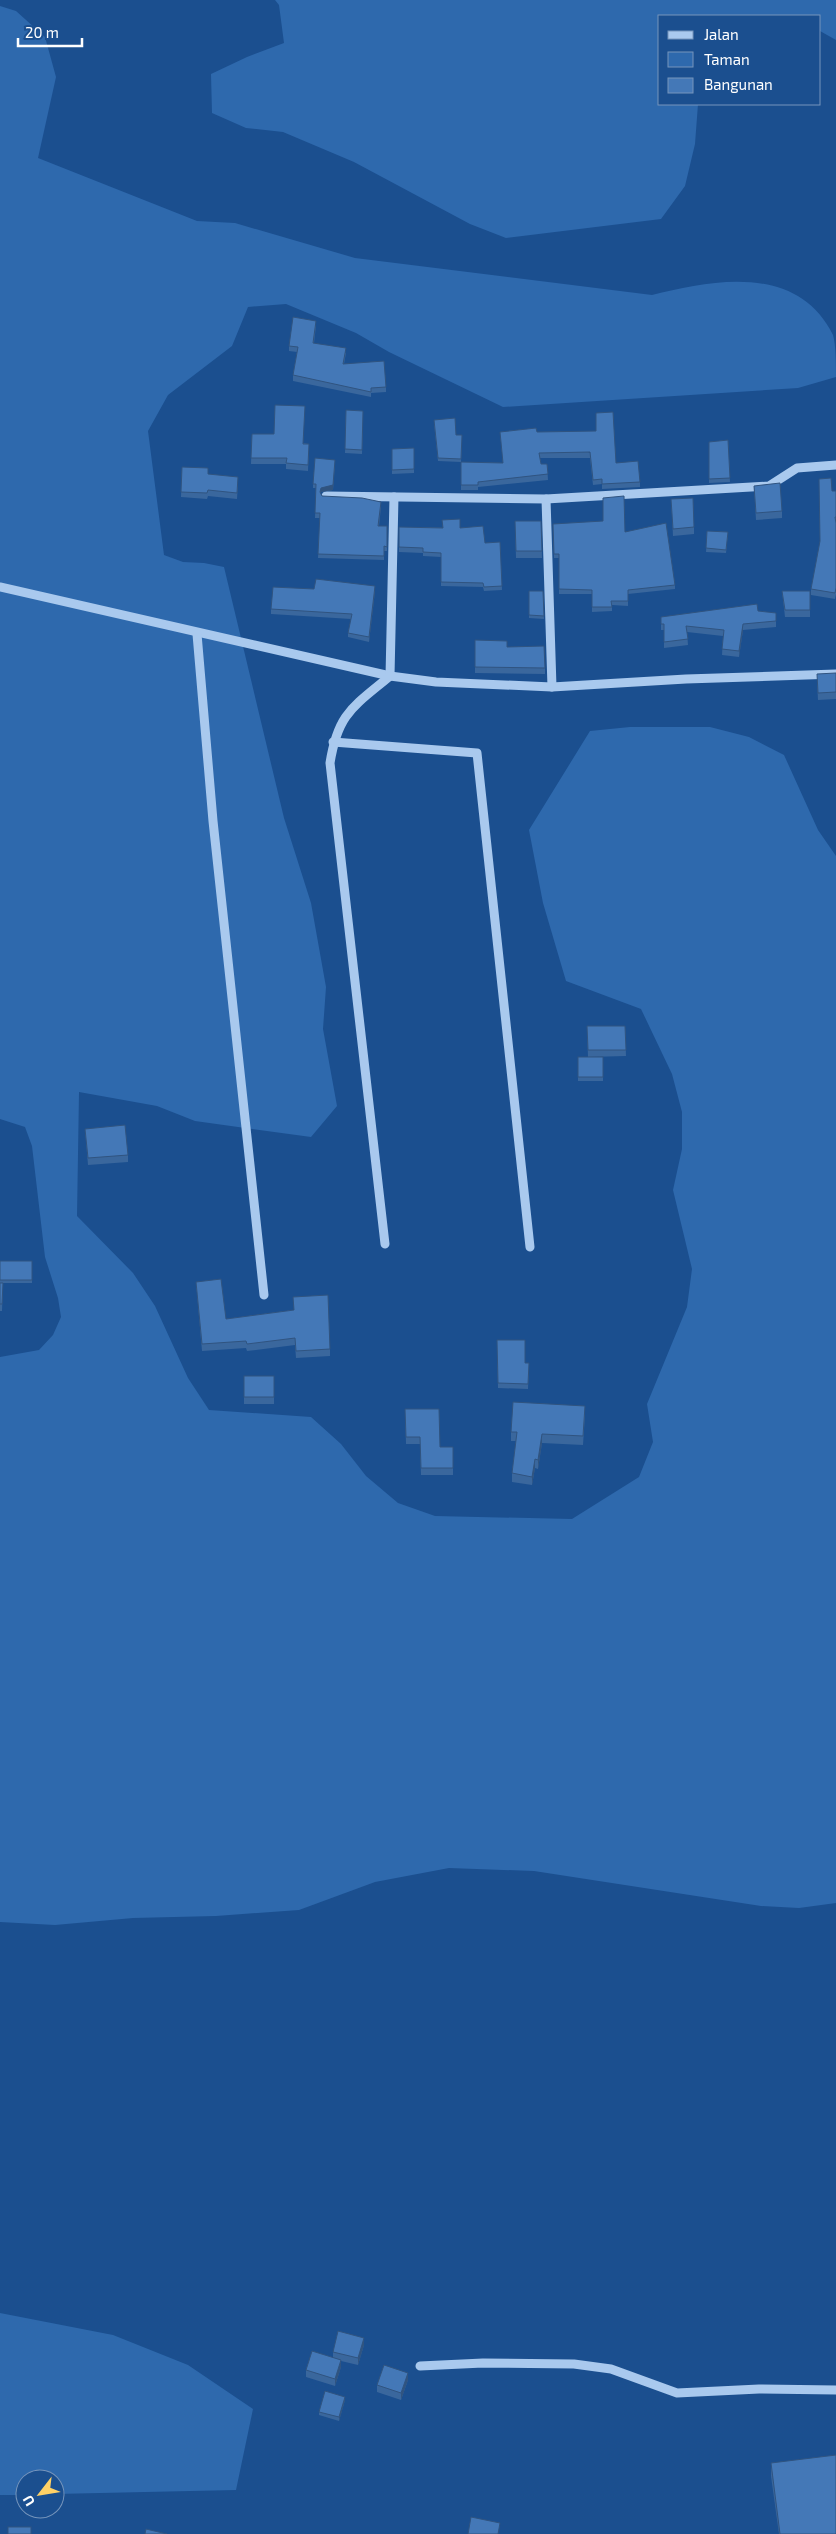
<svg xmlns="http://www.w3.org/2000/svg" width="836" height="2534" font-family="'Exo 2',sans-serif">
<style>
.green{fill:#2e69ad}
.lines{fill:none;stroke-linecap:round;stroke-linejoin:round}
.minor{stroke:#a9c9ee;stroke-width:9}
.wall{fill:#3a679d}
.shaded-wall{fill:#305480}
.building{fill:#4478b7;stroke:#305480}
</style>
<rect width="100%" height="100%" fill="#1b4f8f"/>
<!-- green -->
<g class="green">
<path d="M275 0H836V40L820 31V16H660V104H698L695 144 685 186 661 219 506 238 470 224 354 162 283 132 246 128 212 113 211 74 247 57 284 43 279 5Z"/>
<path d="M0 6 16 11 45 37 56 77 38 158 197 221 235 223 355 258 652 295C714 279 798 264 833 335 836 345 836 365 836 377L798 388 503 407 389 352 356 333 286 304 248 307 232 346 168 395 148 431 164 555 183 562 204 563 224 567 284 818 311 903 326 987 323 1029 337 1106 311 1137 195 1121 157 1106 79 1092 77 1216 133 1273 155 1306 188 1378 209 1410 311 1417 341 1444 366 1476 398 1503 435 1516 572 1519 639 1477 653 1442 647 1404 687 1307 692 1269 673 1190 682 1149V1112L672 1074 641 1009 566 981 543 903 529 830 590 731 630 727H710L749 737 784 755 818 830 836 856V1903L799 1908 761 1906 534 1871 449 1868 375 1882 299 1910 216 1916 133 1918 55 1925 0 1922V1357L39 1350 53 1335 61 1317 58 1298 45 1257 32 1146 25 1127 0 1119Z"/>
<path d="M0 2313 113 2335 188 2365 253 2409 236 2490 55 2494V2479H25V2495H0Z"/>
</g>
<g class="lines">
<!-- minor -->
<g class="minor">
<path d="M326 496 546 499 769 486 797 468 836 465"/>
<path d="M546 499 552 687"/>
<path d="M0 587 390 676 436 682 552 687 686 679 836 674"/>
<path d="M197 634 213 821 264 1295"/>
<path d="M333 742 477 753 530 1247"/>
<path d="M385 1244 330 763C338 713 353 707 390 676L394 497"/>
<path d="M420 2366 483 2363 574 2364 611 2369 677 2393 759 2389 836 2390"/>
</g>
</g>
<!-- wall -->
<g class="wall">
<path d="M316 326 314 343 346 353 344 364 386 387V392L371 393V397L293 381V375L297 352 289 351V346Z"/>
<path d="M346 410 363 411 362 454 345 453Z"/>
<path d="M434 423 456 435H462L461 462 438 461Z"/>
<path d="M500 432H537L616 463 640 482V487L602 489V484L593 485 590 458H540L541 464H547L548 480 478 487V490H461V462L503 463Z"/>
<path d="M252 434 309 444 308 471 286 469V464H251Z"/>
<path d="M728 440 730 482 709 483V442Z"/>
<path d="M414 448V473L392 474V449Z"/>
<path d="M335 464 333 490 321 492V493L322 496 381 507 379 526H387V551H384V560L318 558 320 518H315L316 488H313V484Z"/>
<path d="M182 467 238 483 237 499 208 496 207 499 181 497Z"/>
<path d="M754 486 782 511V518L756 520Z"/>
<path d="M832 491H836V594L835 599 811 595V589Z"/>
<path d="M671 499 694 527V534L673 536Z"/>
<path d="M515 521H541L542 558H516Z"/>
<path d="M553 524 625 532 675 585V589L628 594V606L612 605V611L592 612V594H559V558H554Z"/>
<path d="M399 527 460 528 485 543 500 542 502 590 484 591 483 587 441 586V557L423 556V553L399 552Z"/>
<path d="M707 531 728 532 726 553 706 552Z"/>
<path d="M314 589 375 591 369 642 348 637V633L351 619 271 614V609Z"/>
<path d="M529 591H543L544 619 529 618Z"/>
<path d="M782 591H810V617H785Z"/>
<path d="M758 611 776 613V627L743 630 739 657 722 655 723 636 687 632 688 645 664 648V630H661V617Z"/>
<path d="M475 640 507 647 545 668V674L475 673Z"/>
<path d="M836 673V699L818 700 817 681Z"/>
<path d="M587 1026H625L626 1056 588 1057Z"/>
<rect x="578" y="1057" width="25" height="24"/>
<path d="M85 1129 128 1155V1162L88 1165Z"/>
<path d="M0 1261H32V1283H3L2 1311H0Z"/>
<path d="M196 1282 226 1319 294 1310 330 1349V1356L296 1358 295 1345 247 1351 246 1348 202 1351Z"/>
<path d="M497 1340 525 1363H529L528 1389 498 1388Z"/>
<rect x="244" y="1376" width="30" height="28"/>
<path d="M405 1409 440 1447H453V1475H421L420 1444H406Z"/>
<path d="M585 1414 583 1445 542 1443 538 1469 535 1468 532 1485 512 1482V1473L516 1441H511V1432Z"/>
<path d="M364 2345 358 2365 341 2361V2367L335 2386 306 2377V2370L333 2358V2352Z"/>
<path d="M408 2380 401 2400 377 2392V2385Z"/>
<path d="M345 2400 339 2421 319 2415V2412Z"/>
<path d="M771 2463 836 2534H779L771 2476Z"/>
</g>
<!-- shaded-wall -->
<g class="shaded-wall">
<path d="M335 460 333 490 321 492 320 496 321 488Z"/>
<path d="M375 586V591L369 642V637Z"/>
<path d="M743 624V630L739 657V651Z"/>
<path d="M542 1434V1443L538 1469V1460Z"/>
<path d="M535 1459V1468L532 1485V1477Z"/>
<path d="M364 2338V2345L358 2365V2358Z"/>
<path d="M341 2360V2367L335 2386V2379Z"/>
<path d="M408 2373V2380L401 2400V2393Z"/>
<path d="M345 2397V2400L339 2421V2417Z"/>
</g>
<!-- building -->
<g class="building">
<path d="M293 317 316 321 313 343 346 348 343 364 384 361 386 387 371 388V392L293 375 298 347 289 346Z"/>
<path d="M275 405 305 406 303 444H309L308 465 286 463 287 458H251L252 434H274Z"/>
<path d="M346 410 363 411 362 450 345 449Z"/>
<path d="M613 412 616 463 638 461 640 482 602 484V479L593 480 590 452 539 453 541 464H547L548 474 478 482V485H461V462L503 463 500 432 536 428 537 432 596 431V413Z"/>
<path d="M455 418 456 435H462L461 459 438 458 434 420Z"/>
<path d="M728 440 730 478 709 479V442Z"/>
<path d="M414 448V469L392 470V449Z"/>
<path d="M315 458 335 460 333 485 321 488 320 492 322 496 362 498 381 502 378 526H387V547L384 546V556L318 554 320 513H315L316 484H313Z"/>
<path d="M182 467 208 468V474L238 477 237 493 208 490 207 493 181 492Z"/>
<path d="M831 478 832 491H836V517H835L836 523V588L835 593 811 589 820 541 819 479Z"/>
<path d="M780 483 782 511 756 513 754 486Z"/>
<path d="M624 496 625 532 666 523 675 585 628 590V601H611L612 607H592V590L559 589V554H554L553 524 603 521V498Z"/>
<path d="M693 498 694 527 673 529 671 499Z"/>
<path d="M460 519V528L483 526 485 543 500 542 502 586 484 587 483 583 441 582V553L423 552V548L399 547V527L443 528 442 520Z"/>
<path d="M515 521H541L542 551H516Z"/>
<path d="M707 531 728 532 726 550 706 548Z"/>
<path d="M316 579 375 586 369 637 348 633 352 614 271 609 273 587 314 589Z"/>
<path d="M529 591H543L544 616 529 615Z"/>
<path d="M782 591H810V610H785Z"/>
<path d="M757 604 758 611 776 613V621L743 624 739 651 722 649 724 630 686 626 688 639 664 642V624H661V617Z"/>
<path d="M475 640 507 641V647L544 646 545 668 475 667Z"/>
<path d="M836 673V692L818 693 817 674Z"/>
<path d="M587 1026H625L626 1050H588Z"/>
<rect x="578" y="1057" width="25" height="20"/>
<path d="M125 1125 128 1155 88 1158 85 1129Z"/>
<rect x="0" y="1261" width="32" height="19"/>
<path d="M221 1279 226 1319 294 1310 293 1297 328 1295 330 1349 296 1351 295 1338 247 1344 246 1341 202 1344 196 1282Z"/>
<path d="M0 1283H3L2 1304H0Z"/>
<path d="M497 1340H525V1363H529L528 1384 498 1383Z"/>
<rect x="244" y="1376" width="30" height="21"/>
<path d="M513 1402 585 1406 583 1436 542 1434 538 1460 535 1459 532 1477 512 1473 517 1432H511Z"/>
<path d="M405 1409H439L440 1447H453V1468H421L420 1437H406Z"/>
<path d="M338 2331 364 2338 358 2358 333 2352Z"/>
<path d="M312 2351 341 2360 335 2379 306 2370Z"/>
<path d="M384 2365 408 2373 401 2393 377 2385Z"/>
<path d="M325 2391 345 2397 339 2417 319 2412Z"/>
<path d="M836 2455V2534H780L771 2463Z"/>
<path d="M471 2517 500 2523 498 2534H468Z"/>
<rect x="8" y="2527" width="23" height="7"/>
<path d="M146 2529 167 2534H145Z"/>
</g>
<!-- legend -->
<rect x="658" y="15" width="162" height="90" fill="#1b4f8f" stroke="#7695bc"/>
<rect x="668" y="31" width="25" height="8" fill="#a9c9ee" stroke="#7695bc"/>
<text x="704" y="40" font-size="15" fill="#ffffff">Jalan</text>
<rect x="668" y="52" width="25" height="15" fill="#2e69ad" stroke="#7695bc"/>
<text x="704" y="65" font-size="15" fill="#ffffff">Taman</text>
<rect x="668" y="78" width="25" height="15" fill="#4478b7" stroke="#7695bc"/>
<text x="704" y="90" font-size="15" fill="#ffffff">Bangunan</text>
<!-- north arrow -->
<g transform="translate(40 2494) rotate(239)"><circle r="24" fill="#1b4f8f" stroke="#7695bc"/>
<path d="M0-4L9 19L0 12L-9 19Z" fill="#ffd166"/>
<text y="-8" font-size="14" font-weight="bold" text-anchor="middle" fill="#ffffff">U</text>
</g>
<!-- scale -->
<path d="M18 38v8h64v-8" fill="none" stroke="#ffffff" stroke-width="2.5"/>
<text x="25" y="38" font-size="15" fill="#ffffff" stroke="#1b4f8f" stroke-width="4" paint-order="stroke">20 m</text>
</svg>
